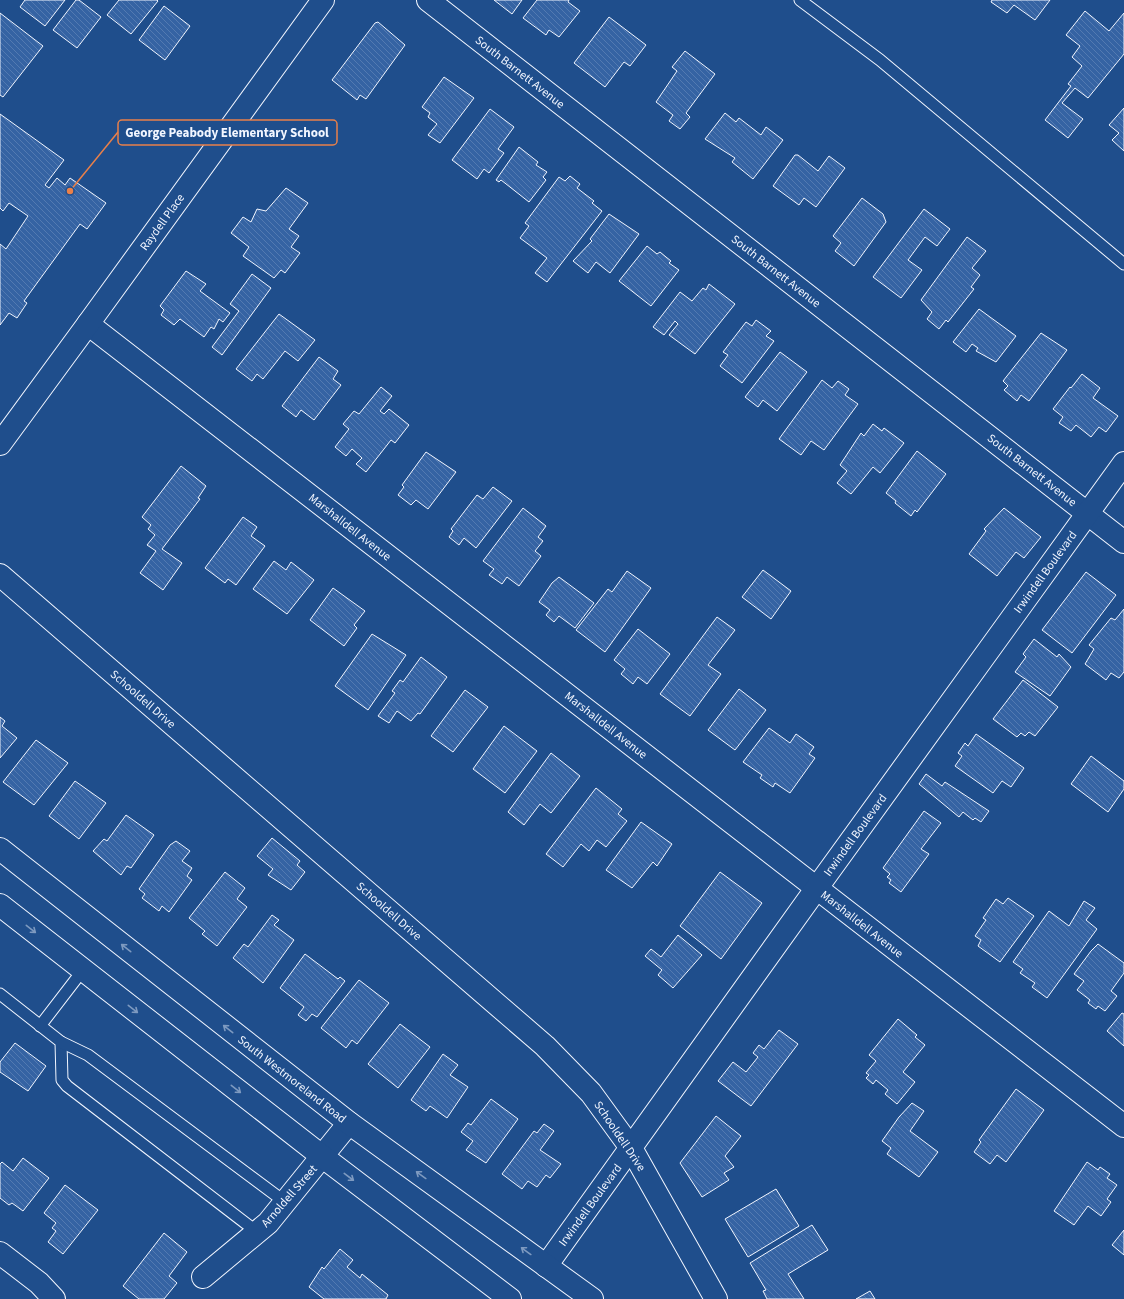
<svg xmlns="http://www.w3.org/2000/svg" width="1124" height="1299" font-family="'Source Sans 3',sans-serif">
<style>
.building{fill:url(#building-back-hatch);stroke:#f2f6ff}
.lines{fill:none;stroke-linecap:round;stroke-linejoin:round}
.lane-casing{stroke:#f2f6ff;stroke-width:13}
.street-casing{stroke:#f2f6ff;stroke-width:24}
.secondary-casing{stroke:#f2f6ff;stroke-width:24}
.lane{stroke:#1f4e8c;stroke-width:11}
.street{stroke:#1f4e8c;stroke-width:22}
.secondary{stroke:#1f4e8c;stroke-width:22}
.oneway{stroke:#7e9ac0}
.labels{text-anchor:middle;stroke-width:3;stroke-linejoin:round;paint-order:stroke}
.street-label{font-size:12px;fill:#f2f6ff;stroke:#1f4e8c}
.leader{fill:none;stroke:#ea8049;stroke-width:1.5}
.callout-dot{fill:#ea8049;stroke:#1f4e8c;stroke-width:1.5}
.callout{fill:#1f4e8c;stroke:#ea8049;stroke-width:1.5}
.callout-label{font-size:13px;text-anchor:middle;font-weight:bold;fill:#f2f6ff}
</style>
<defs>
<pattern id="building-back-hatch" width="6" height="6" patternUnits="userSpaceOnUse"><rect width="6" height="6" fill="#3563a3"/><path d="M-1 5l2 2M0 0l6 6M5-1l2 2" fill="none" stroke="#537ab1"/></pattern>
</defs>
<rect width="100%" height="100%" fill="#1f4e8c"/>
<!-- building -->
<g class="building">
<path d="M25 0H65L45 26 20 7Z"/>
<path d="M76 0H79L101 17 77 48 53 30Z"/>
<path d="M119 0H157L158 1 131 34 107 15Z"/>
<path d="M494 0H522L512 14Z"/>
<path d="M537 0H569L568 2 580 11 559 37 549 30 546 35 523 18Z"/>
<path d="M992 0H1050L1035 20 1014 5 1007 13 991 2Z"/>
<path d="M164 6 190 26 165 60 139 40Z"/>
<path d="M1085 11 1109 31 1124 13V54L1088 98 1075 88 1062 103 1083 119 1068 138 1045 120 1071 86 1068 84 1082 66 1072 57 1080 46 1066 35Z"/>
<path d="M0 13 43 46 3 97 0 95Z"/>
<path d="M609 17 646 45 630 66 624 62 605 87 574 63Z"/>
<path d="M378 22 405 45 366 99 360 95 357 100 332 80 375 23Z"/>
<path d="M685 51 715 74 686 113 690 117 680 129 669 121 673 115 656 102 677 71 672 67Z"/>
<path d="M444 77 474 98 440 143 428 135 437 124 428 117 430 113 422 107Z"/>
<path d="M1124 108V151L1112 140 1119 133 1109 125Z"/>
<path d="M490 109 514 127 498 149 504 153 489 173 484 169 477 179 452 160Z"/>
<path d="M725 113 736 122 739 118 761 135 766 127 783 140 753 179 732 162 735 158 705 139Z"/>
<path d="M0 114 64 160 45 185 49 188 57 178 65 185 70 178 106 203 87 229 80 224 24 301 27 303 17 318 9 313 0 325V244L6 249 28 216 9 203 3 211 0 208Z"/>
<path d="M519 147 538 162 536 165 547 172 543 177 546 180 529 202 501 180 499 182 496 180Z"/>
<path d="M795 155H798L818 171 829 156 845 168 816 207 804 198 799 205 773 186Z"/>
<path d="M570 176 580 184 577 188 594 201 592 203 602 211 547 282 535 273 547 258 520 238 529 226 525 223 559 177 565 181Z"/>
<path d="M286 188 308 203 289 229 299 236 291 247 300 253 285 273 281 270 274 278 243 256 249 247 231 233 243 217 251 222 257 209 266 211Z"/>
<path d="M862 198 883 214 886 222 854 266 835 251 841 243 833 236Z"/>
<path d="M924 209 950 229 937 246 925 237 908 260 922 270 901 298 873 277Z"/>
<path d="M609 214 639 234 610 273 596 262 588 273 573 261 592 241 590 239Z"/>
<path d="M967 237 986 251 972 268 980 275 971 287 974 289 948 322 946 320 939 329 927 319 932 312 921 300Z"/>
<path d="M647 246 657 254 660 252 666 257 671 261 669 263 679 270 651 306 619 281Z"/>
<path d="M186 271 206 284 200 291 230 313 223 322 219 319 214 329 211 327 204 337 180 319 174 325 161 315 164 310 160 306Z"/>
<path d="M252 274 271 288 222 355 212 347 239 311 230 304Z"/>
<path d="M709 284 735 304 695 354 669 335 678 324 675 321 664 335 653 327 680 292 692 301 703 288 706 290Z"/>
<path d="M979 309 1016 336 996 362 976 351 978 348 972 344 966 352 953 342Z"/>
<path d="M279 314 315 340 298 361 285 351 263 379 257 374 252 381 236 369Z"/>
<path d="M756 320 771 331 766 336 774 341 742 383 720 366 728 355 723 352 746 322 752 326Z"/>
<path d="M1041 333 1067 350 1029 401 1021 395 1017 401 1004 390 1008 386 1003 381Z"/>
<path d="M780 352 807 372 777 411 763 400 758 407 745 397Z"/>
<path d="M319 357 338 371 333 379 341 385 314 420 301 410 296 417 282 406Z"/>
<path d="M1082 374 1100 388 1093 398 1118 416 1106 432 1099 427 1091 437 1076 425 1071 431 1059 423 1063 417 1053 409 1070 387 1071 388Z"/>
<path d="M822 380 832 388 838 381 849 389 845 395 858 404 824 450 811 441 801 455 779 439Z"/>
<path d="M381 387 392 396 380 411 384 414 389 409 409 425 395 443 391 440 366 472 356 464 362 458 352 449 346 456 335 447 349 429 343 424 354 411 359 414Z"/>
<path d="M873 424 882 431 884 428 904 443 880 473 873 467 851 494 837 483 847 471 840 465 861 433 864 436Z"/>
<path d="M917 451 946 474 917 512 915 510 911 516 895 503 896 501 886 493Z"/>
<path d="M426 452 456 472 428 509 416 500 411 505 398 495 404 487 402 485Z"/>
<path d="M181 466 206 486 198 498 200 499 162 549 182 563 163 590 140 573 156 551 147 545 155 535 148 529 151 525 142 517Z"/>
<path d="M493 487 512 501 476 548 464 538 459 545 449 537 453 531 451 529 477 495 483 499Z"/>
<path d="M523 508 546 526 538 537 543 541 535 551 541 556 519 586 507 577 502 584 489 575 494 569 483 561Z"/>
<path d="M1004 508 1041 537 1024 558 1016 552 997 576 969 554 986 531 984 529Z"/>
<path d="M243 517 257 527 251 536 265 546 236 585 228 579 225 583 205 568Z"/>
<path d="M274 561 286 570 291 562 314 580 287 614 253 589Z"/>
<path d="M763 570 791 591 771 619 742 597Z"/>
<path d="M627 571 651 588 605 652 576 630 608 589 612 592Z"/>
<path d="M1086 572 1116 595 1072 653 1042 630Z"/>
<path d="M559 577 594 603 575 628 559 616 554 622 546 615 550 610 539 602 552 583Z"/>
<path d="M333 588 365 611 354 625 357 628 344 646 310 620Z"/>
<path d="M1124 609V672L1119 678 1111 673 1106 680 1085 664 1094 649 1089 645 1111 618 1115 620Z"/>
<path d="M717 617 735 630 708 665 721 674 690 716 660 694Z"/>
<path d="M638 629 670 654 647 684 638 677 633 684 621 674 625 669 614 660Z"/>
<path d="M372 634 406 655 368 710 335 686Z"/>
<path d="M1034 639 1057 657 1059 654 1071 667 1050 696 1015 672 1026 657 1023 654Z"/>
<path d="M421 657 447 677 420 714 418 713 411 721 397 711 389 723 378 716 395 693 392 691 400 680 403 682Z"/>
<path d="M1023 680 1058 707 1035 736 1029 732 1025 736 1021 733 1017 737 993 719Z"/>
<path d="M739 689 766 710 735 750 708 730Z"/>
<path d="M465 690 488 707 453 752 431 736Z"/>
<path d="M0 717 5 721 2 726 17 738 0 758Z"/>
<path d="M504 726 537 751 505 793 473 769Z"/>
<path d="M769 728 790 743 796 734 814 747 809 754 815 758 790 793 775 783 773 787 760 778 762 775 743 762Z"/>
<path d="M976 734 1024 768 1011 787 1002 781 993 793 955 766 962 756 958 753 965 743 968 746Z"/>
<path d="M36 740 68 763 34 805 3 782Z"/>
<path d="M551 753 580 776 551 813 540 804 524 825 508 812Z"/>
<path d="M1091 756 1124 781V789L1108 812 1071 784Z"/>
<path d="M926 774 942 786 945 782 989 811 981 822 975 818 973 820 963 812 959 817 919 784Z"/>
<path d="M75 781 106 803 79 839 49 816Z"/>
<path d="M596 788 622 809 618 814 627 821 606 847 597 840 589 851 581 844 563 867 546 854Z"/>
<path d="M924 811 941 823 921 849 929 854 901 892 889 883 891 880 887 877 890 874 883 868Z"/>
<path d="M126 815 154 835 131 868 127 866 121 875 93 851 104 839 107 841Z"/>
<path d="M641 822 672 844 657 866 653 862 632 888 606 870Z"/>
<path d="M272 838 300 861 297 865 305 872 291 890 268 875 273 869 257 856Z"/>
<path d="M176 841 190 851 182 861 192 868 187 876 192 880 169 912 162 906 159 911 142 898 145 894 139 889 170 845Z"/>
<path d="M225 872 245 888 237 899 247 907 217 946 202 934 205 931 189 918Z"/>
<path d="M720 872 762 903 721 959 680 926Z"/>
<path d="M1008 898 1034 916 1000 962 978 946 981 940 975 936 986 920 983 918 996 899 1003 904Z"/>
<path d="M1084 901 1095 908 1086 920 1097 929 1047 998 1032 987 1035 983 1020 973 1023 969 1013 962 1049 911 1069 926Z"/>
<path d="M272 915 279 920 274 925 294 940 263 983 233 958 244 944 248 947Z"/>
<path d="M678 935 702 955 673 988 658 975 662 970 645 956 651 949 661 957Z"/>
<path d="M1098 944 1124 963V973L1111 991 1117 996 1105 1011 1098 1006 1096 1009 1088 1003 1090 1000 1077 990 1084 981 1074 974 1091 951Z"/>
<path d="M305 954 338 979 340 977 345 981 317 1017 312 1014 306 1021 298 1015 304 1007 280 988Z"/>
<path d="M359 980 389 1003 357 1044 352 1040 346 1048 321 1028Z"/>
<path d="M1122 1013 1124 1014V1046L1107 1031Z"/>
<path d="M898 1019 917 1035 915 1037 925 1045 903 1072 915 1082 897 1104 885 1094 888 1090 876 1080 873 1084 866 1078 869 1075 866 1073 876 1061 869 1055Z"/>
<path d="M400 1024 430 1047 398 1088 368 1064Z"/>
<path d="M779 1030 798 1044 751 1106 718 1081 733 1062 746 1072 758 1057 753 1053 759 1045 764 1049Z"/>
<path d="M15 1043 46 1066 28 1091 0 1072V1062Z"/>
<path d="M443 1054 458 1065 450 1075 468 1087 447 1118 430 1106 426 1111 411 1100Z"/>
<path d="M1016 1089 1044 1110 1006 1162 997 1155 990 1164 974 1152 981 1142 979 1140Z"/>
<path d="M491 1099 518 1119 486 1163 466 1150 473 1141 461 1132 468 1123 471 1125Z"/>
<path d="M912 1103 924 1111 910 1131 938 1152 919 1177 887 1154 891 1148 882 1141 899 1117Z"/>
<path d="M716 1116 741 1136 725 1156 734 1167 724 1173 729 1180 702 1197 680 1163Z"/>
<path d="M544 1124 554 1131 540 1150 561 1164 550 1178 546 1175 537 1187 528 1181 522 1189 502 1174 534 1131 537 1133Z"/>
<path d="M23 1158 49 1178 23 1211 12 1203 9 1205 0 1198V1164L2 1162 13 1171Z"/>
<path d="M1087 1162 1098 1170 1100 1167 1110 1174 1107 1178 1117 1185 1107 1199 1111 1202 1101 1216 1088 1206 1074 1225 1054 1211Z"/>
<path d="M65 1185 98 1210 63 1254 48 1242 56 1231 52 1228 56 1223 44 1213Z"/>
<path d="M776 1189 799 1226 748 1257 725 1219Z"/>
<path d="M812 1225 828 1250 788 1274 804 1299H767L763 1291 766 1290 750 1263Z"/>
<path d="M1124 1230V1255L1112 1245Z"/>
<path d="M164 1233 187 1252 169 1276 177 1283 164 1299H139L123 1286Z"/>
<path d="M340 1249 353 1260 347 1267 360 1278 362 1274 388 1295 386 1299H324L309 1287 322 1267 324 1269Z"/>
<path d="M870 1291 875 1299H856Z"/>
</g>
<g class="lines">
<defs>
<g id="lane">
<path d="M800 0 880 60 1124 264"/>
<path d="M0 994 61 1042 62 1080 67 1086 257 1232"/>
<path d="M40 1026 83 970"/>
<path d="M61 1042 88 1055 285 1202"/>
</g>
<g id="street">
<path d="M428 0 1124 542"/>
<path d="M88 324 1124 1126"/>
<path d="M0 444 88 324 323 0"/>
<path d="M0 575 545 1046 591 1093 631 1148 716 1299"/>
<path d="M0 1253 39 1283 54 1299"/>
<path d="M546 1266 816 889 1124 463"/>
<path d="M203 1277 268 1223 349 1123"/>
</g>
<g id="secondary">
<path d="M0 849 349 1123 592 1299"/>
<path d="M0 905 323 1157 510 1299"/>
</g>
</defs>
<!-- lane casing -->
<use href="#lane" class="lane-casing"/>
<!-- street casing -->
<use href="#street" class="street-casing"/>
<!-- secondary casing -->
<use href="#secondary" class="secondary-casing"/>
<!-- lane -->
<use href="#lane" class="lane"/>
<!-- street -->
<use href="#street" class="street"/>
<!-- secondary -->
<use href="#secondary" class="secondary"/>
</g>
<!-- one-way arrows -->
<defs><path id="oneway-shaft" d="M-6 0H5M1.5-3L5.5 0L1.5 3" fill="none" stroke-width="1.6" stroke-linecap="round" stroke-linejoin="round"/></defs>
<g class="oneway">
<use href="#oneway-shaft" transform="translate(31 929) rotate(38)"/>
<use href="#oneway-shaft" transform="translate(126 948) rotate(-142)"/>
<use href="#oneway-shaft" transform="translate(133 1009) rotate(38)"/>
<use href="#oneway-shaft" transform="translate(228 1029) rotate(-142)"/>
<use href="#oneway-shaft" transform="translate(236 1089) rotate(38)"/>
<use href="#oneway-shaft" transform="translate(421 1175) rotate(-144)"/>
<use href="#oneway-shaft" transform="translate(349 1177) rotate(37)"/>
<use href="#oneway-shaft" transform="translate(526 1251) rotate(-144)"/>
</g>
<g class="labels">
<!-- street labels -->
<g class="street-label">
<text transform="translate(520 72) rotate(38)" y="4">South Barnett Avenue</text>
<text transform="translate(162 222) rotate(-54)" y="4">Raydell Place</text>
<text transform="translate(776 271) rotate(38)" y="4">South Barnett Avenue</text>
<text transform="translate(1032 470) rotate(38)" y="4">South Barnett Avenue</text>
<text transform="translate(350 527) rotate(38)" y="4">Marshalldell Avenue</text>
<text transform="translate(1045 572) rotate(-54)" y="4">Irwindell Boulevard</text>
<text transform="translate(143 699) rotate(41)" y="4">Schooldell Drive</text>
<text transform="translate(606 725) rotate(38)" y="4">Marshalldell Avenue</text>
<text transform="translate(855 835) rotate(-54)" y="4">Irwindell Boulevard</text>
<text transform="translate(389 911) rotate(41)" y="4">Schooldell Drive</text>
<text transform="translate(862 924) rotate(38)" y="4">Marshalldell Avenue</text>
<text transform="translate(292 1079) rotate(38)" y="4">South Westmoreland Road</text>
<text transform="translate(620 1136) rotate(56)" y="4">Schooldell Drive</text>
<text transform="translate(289 1196) rotate(-49)" y="4">Arnoldell Street</text>
<text transform="translate(590 1205) rotate(-54)" y="4">Irwindell Boulevard</text>
</g>
</g>
<!-- callouts -->
<path class="leader" d="M70 191L118 132"/>
<circle class="callout-dot" cx="70" cy="191" r="4"/>
<rect class="callout" x="118" y="120" width="219" height="25" rx="4"/>
<g class="callout-label">
<text x="227" y="137">George Peabody Elementary School</text>
</g>
</svg>
